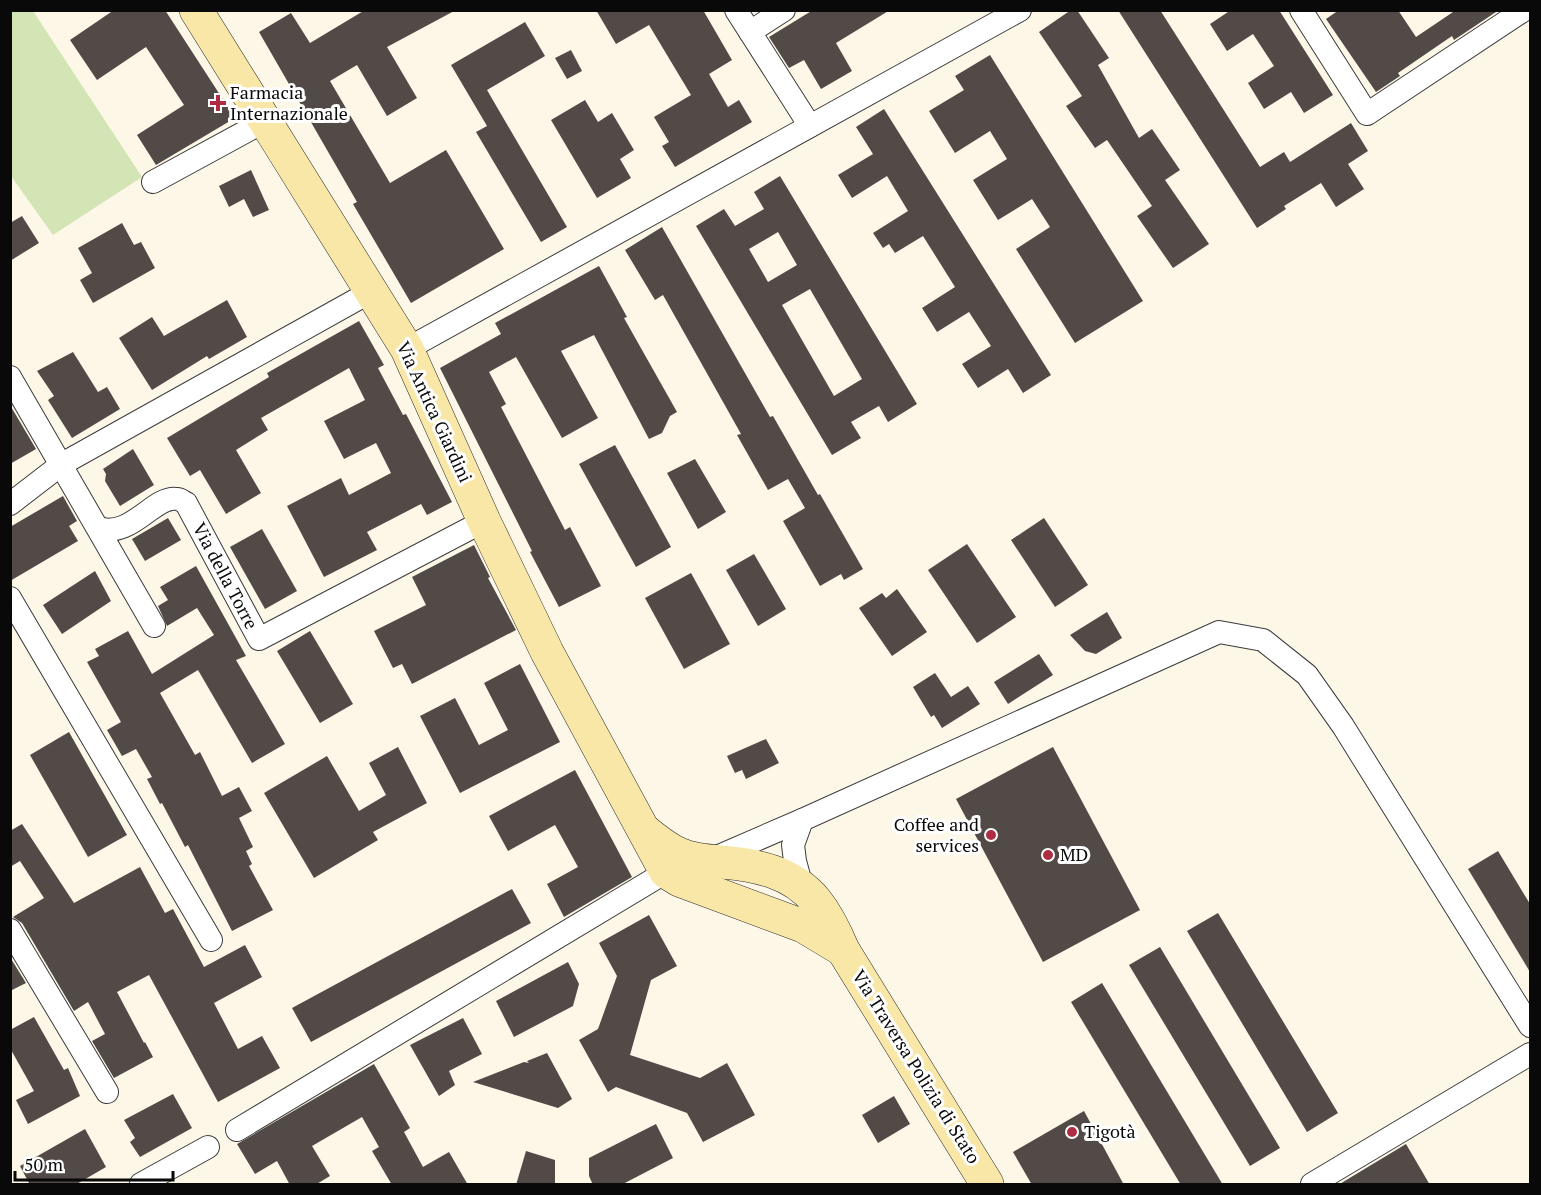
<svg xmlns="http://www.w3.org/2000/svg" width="1541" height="1195" font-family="'PT Serif',serif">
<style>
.green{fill:#d3e4b5}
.building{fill:#514a47;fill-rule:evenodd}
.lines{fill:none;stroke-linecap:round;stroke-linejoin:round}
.street-casing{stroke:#3c3c3c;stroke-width:24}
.secondary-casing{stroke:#2b2b2b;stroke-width:34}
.street{stroke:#fff;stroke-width:22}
.secondary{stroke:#f9e7a7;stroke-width:33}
.poi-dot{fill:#ae2d42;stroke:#fff;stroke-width:2}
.labels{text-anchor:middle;stroke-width:6;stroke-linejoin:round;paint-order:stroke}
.poi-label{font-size:18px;fill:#090909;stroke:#fff;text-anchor:start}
.street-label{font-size:18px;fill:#090909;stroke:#fff}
</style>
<rect width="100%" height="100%" fill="#fdf7e8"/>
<!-- green -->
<path class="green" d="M10 11H33L142 177 53 235 11 176Z"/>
<!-- building -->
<g class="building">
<path d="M114 10H165L235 118 156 165 137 135 184 105 146 47 97 80 70 40Z"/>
<path d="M365 10H456L387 47 417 98 387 116 357 65 330 81 390 183 446 150 504 249 411 303 353 204 357 202 259 32 291 13 310 43Z"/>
<path d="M596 10H703L732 60 709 74 728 107 739 100 752 122 675 167 662 146 669 142 654 117 691 95 649 25 616 44Z"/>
<path d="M813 10H890L836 43 852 71 821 89 804 60 789 68 769 37Z"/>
<path d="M1071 10H1077L1109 58 1098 65 1139 138 1152 129 1180 170 1165 180 1209 244 1173 268 1137 216 1152 206 1107 140 1095 148 1066 106 1082 96 1039 32Z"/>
<path d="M1118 10H1160L1260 167 1284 152 1290 162 1351 123 1368 151 1348 164 1364 189 1336 207 1321 183 1284 206 1286 209 1257 228Z"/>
<path d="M1231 10H1279L1333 95 1304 113 1291 92 1264 109 1248 83 1274 66 1253 34 1227 51 1210 24Z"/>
<path d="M1339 10H1398L1416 37 1456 10H1499L1454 40 1452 36 1398 73 1400 76 1376 92 1326 19Z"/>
<path d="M525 22 545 56 487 90 567 227 541 242 476 132 487 126 451 65Z"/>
<path d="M571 50 582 71 567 79 555 58Z"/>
<path d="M990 55 1143 301 1075 343 1016 249 1050 227 1032 199 998 220 973 180 1007 159 990 131 955 153 929 111 964 90 955 76Z"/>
<path d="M585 100 598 122 612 113 634 150 620 159 631 178 597 198 551 120Z"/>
<path d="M884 109 1051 375 1023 393 1008 369 978 388 962 364 991 346 969 312 937 332 922 308 955 287 923 236 895 253 889 244 883 248 873 233 908 211 887 176 852 198 838 175 873 154 856 127Z"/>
<path d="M251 170 269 210 253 217 244 199 229 207 219 186Z"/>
<path d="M780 176 917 404 888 422 879 406 851 422 861 438 832 455 696 226 724 209 735 226 764 209 754 192ZM778 232 797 265 768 282 749 249ZM810 289 862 379 834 396 782 305Z"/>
<path d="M22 216 39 243 10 261V223Z"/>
<path d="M122 223 134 245 141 242 155 268 93 303 80 280 92 273 78 248Z"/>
<path d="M662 227 770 417 773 416 818 495 820 494 863 569 844 580 841 574 820 586 783 521 805 508 788 479 768 490 737 435 741 434 663 295 655 300 625 250Z"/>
<path d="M599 266 627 317 624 318 677 412 670 416 662 433 649 439 594 335 561 351 598 418 562 438 516 357 489 372 506 404 501 407 565 530 570 527 601 586 559 607 530 552 532 551 440 368 501 334 495 323Z"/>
<path d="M227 300 247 337 209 359 207 356 152 390 119 338 152 317 164 336Z"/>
<path d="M359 321 384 365 378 368 403 415 406 414 452 502 427 515 421 504 367 532 377 550 324 577 287 506 341 478 349 495 391 473 376 443 344 459 324 421 365 400 349 368 261 418 268 430 236 450 261 493 226 514 200 470 190 476 167 438 269 377 267 373Z"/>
<path d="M73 352 98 392 107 387 120 409 72 438 48 400 54 396 37 371Z"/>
<path d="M10 405 36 449 10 464Z"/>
<path d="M615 445 671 547 636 567 579 464Z"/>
<path d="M133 449 154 485 120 506 105 481 106 474 103 469Z"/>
<path d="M695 459 726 512 698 529 667 473Z"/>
<path d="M63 496 77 521 69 526 78 541 10 581V527Z"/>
<path d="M168 518 181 540 145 561 132 539Z"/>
<path d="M1044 518 1088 585 1055 607 1011 540Z"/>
<path d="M262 529 297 591 265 609 230 547Z"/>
<path d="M967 544 1016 617 977 643 928 570Z"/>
<path d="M474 545 490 577 488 578 516 630 412 684 402 664 393 668 374 631 426 605 412 577Z"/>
<path d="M754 554 786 609 758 626 726 570Z"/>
<path d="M196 566 246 656 236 660 285 744 252 763 198 670 160 693 195 755 200 752 222 796 239 787 252 811 239 818 253 847 246 851 252 864 249 866 273 910 232 931 188 845 185 847 162 803 160 804 147 779 152 777 136 749 122 756 107 730 121 722 87 662 99 656 95 649 128 631 152 674 214 635 197 608 167 626 158 606 168 600 160 587Z"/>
<path d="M95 571 111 601 62 634 43 605Z"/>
<path d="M691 573 730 644 684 669 645 598Z"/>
<path d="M897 589 927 632 892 656 859 608 882 593 886 598Z"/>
<path d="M1107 612 1122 638 1096 654 1085 651 1070 635Z"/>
<path d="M310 631 353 704 320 723 277 651Z"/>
<path d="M1039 654 1053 675 1008 704 994 682Z"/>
<path d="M520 664 560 742 460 793 420 716 455 698 479 745 508 730 484 683Z"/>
<path d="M935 673 951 697 968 686 980 704 942 728 934 715 931 717 913 687Z"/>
<path d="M69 732 127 835 88 857 30 755Z"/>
<path d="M766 739 779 763 746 779 742 770 735 773 727 756Z"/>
<path d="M398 747 427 803 373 832 378 840 314 878 264 793 327 756 359 811 386 795 369 763Z"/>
<path d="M1053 747 1140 910 1043 962 956 799Z"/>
<path d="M575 770 632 877 564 917 547 884 578 867 555 825 508 851 489 816Z"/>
<path d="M22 824 74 903 140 867 165 913 173 909 204 967 245 945 262 977 214 1003 238 1049 262 1036 280 1068 218 1102 149 975 117 992 144 1043 145 1042 153 1057 114 1078 92 1041 105 1034 88 1002 74 1011 22 923 13 917 44 898 20 861 10 867V831Z"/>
<path d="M1498 851 1530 904V972L1468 869Z"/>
<path d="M512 889 531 923 311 1042 292 1008Z"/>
<path d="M1218 913 1338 1113 1307 1132 1187 931Z"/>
<path d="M649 915 677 966 651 980 630 1055 700 1078 727 1063 755 1115 703 1142 687 1113 616 1087 608 1092 579 1040 598 1029 617 976 599 943Z"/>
<path d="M1160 947 1280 1148 1250 1166 1129 965Z"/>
<path d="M10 957 26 983 10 991Z"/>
<path d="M568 962 579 984 573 1006 514 1037 496 1001Z"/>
<path d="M1102 983 1223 1185H1181L1071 1002Z"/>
<path d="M34 1017 64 1070 68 1068 80 1096 28 1124 16 1100 34 1091 10 1048V1030Z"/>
<path d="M463 1018 482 1054 449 1071 455 1085 439 1096 410 1045Z"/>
<path d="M547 1053 572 1099 558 1108 473 1082 524 1062 529 1063 527 1061Z"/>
<path d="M374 1064 410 1128 404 1132 423 1167 449 1152 468 1185H392L372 1151 379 1147 362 1117 312 1146 330 1176 315 1185H290L277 1161 255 1174 237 1144Z"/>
<path d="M173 1094 192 1128 140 1157 130 1142 135 1138 124 1120Z"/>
<path d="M894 1096 910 1124 878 1143 862 1115Z"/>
<path d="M1084 1111 1124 1185H1032L1013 1152Z"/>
<path d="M656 1124 673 1158 621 1185H593L589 1176V1158Z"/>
<path d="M85 1129 106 1167 75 1185H30L20 1166Z"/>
<path d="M1406 1144 1430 1185H1338Z"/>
<path d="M526 1151 555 1160V1185H516Z"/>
</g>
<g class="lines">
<defs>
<g id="street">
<path d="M736 10 810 126"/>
<path d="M1301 10 1367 114 1524 10"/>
<path d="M750 32 784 10"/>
<path d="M153 182 265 121"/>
<path d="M407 349 1020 10"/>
<path d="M10 377 154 626"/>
<path d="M10 504 62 464 372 291"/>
<path d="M98 528C131 539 154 495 177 499 181 499 183 502 186 503L259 639 484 521"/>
<path d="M10 598 211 940"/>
<path d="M712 859 802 820 1219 632 1263 640 1307 675 1343 726 1530 1026"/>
<path d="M802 887 795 861 793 845 802 820"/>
<path d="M10 930 107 1092"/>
<path d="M237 1130 666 872"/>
<path d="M141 1184 208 1147"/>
<path d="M1312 1184 1530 1054"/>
</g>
<g id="secondary">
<path d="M196 10 407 349 484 521 547 652 666 872 679 880 803 926 843 950"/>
<path d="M645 831C656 840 667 849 679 854 692 860 707 861 721 862 757 865 792 872 816 901 828 916 836 933 843 950L987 1184"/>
</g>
</defs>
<!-- street casing -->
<use href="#street" class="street-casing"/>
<!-- secondary casing -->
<use href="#secondary" class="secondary-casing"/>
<!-- street -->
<use href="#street" class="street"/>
<!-- secondary -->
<use href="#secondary" class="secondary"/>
</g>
<!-- markers -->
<g class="poi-dot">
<path d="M215 94h6v6h6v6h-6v6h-6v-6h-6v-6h6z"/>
<circle cx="991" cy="835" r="6"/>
<circle cx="1048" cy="855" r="6"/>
<circle cx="1072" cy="1132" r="6"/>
</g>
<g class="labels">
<!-- poi labels -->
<g class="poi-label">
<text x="230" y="99">Farmacia<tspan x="230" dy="21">Internazionale</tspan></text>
<text x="979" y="831" text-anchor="end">Coffee and<tspan x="979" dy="21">services</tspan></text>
<text x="1060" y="861">MD</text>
<text x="1084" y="1138">Tigotà</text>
</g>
<!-- street labels -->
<g class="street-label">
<text transform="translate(434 412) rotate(65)" y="6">Via Antica Giardini</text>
<text transform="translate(225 576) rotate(62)" y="6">Via della Torre</text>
<text transform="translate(916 1067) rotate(58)" y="6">Via Traversa Polizia di Stato</text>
</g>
</g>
<!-- border -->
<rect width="1541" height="1195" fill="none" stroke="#090909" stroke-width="24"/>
<!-- scale -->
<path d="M15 1171v9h158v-9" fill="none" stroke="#090909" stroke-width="3"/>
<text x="24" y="1171" font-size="18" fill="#090909" stroke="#ffffff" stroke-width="4.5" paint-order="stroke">50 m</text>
</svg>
